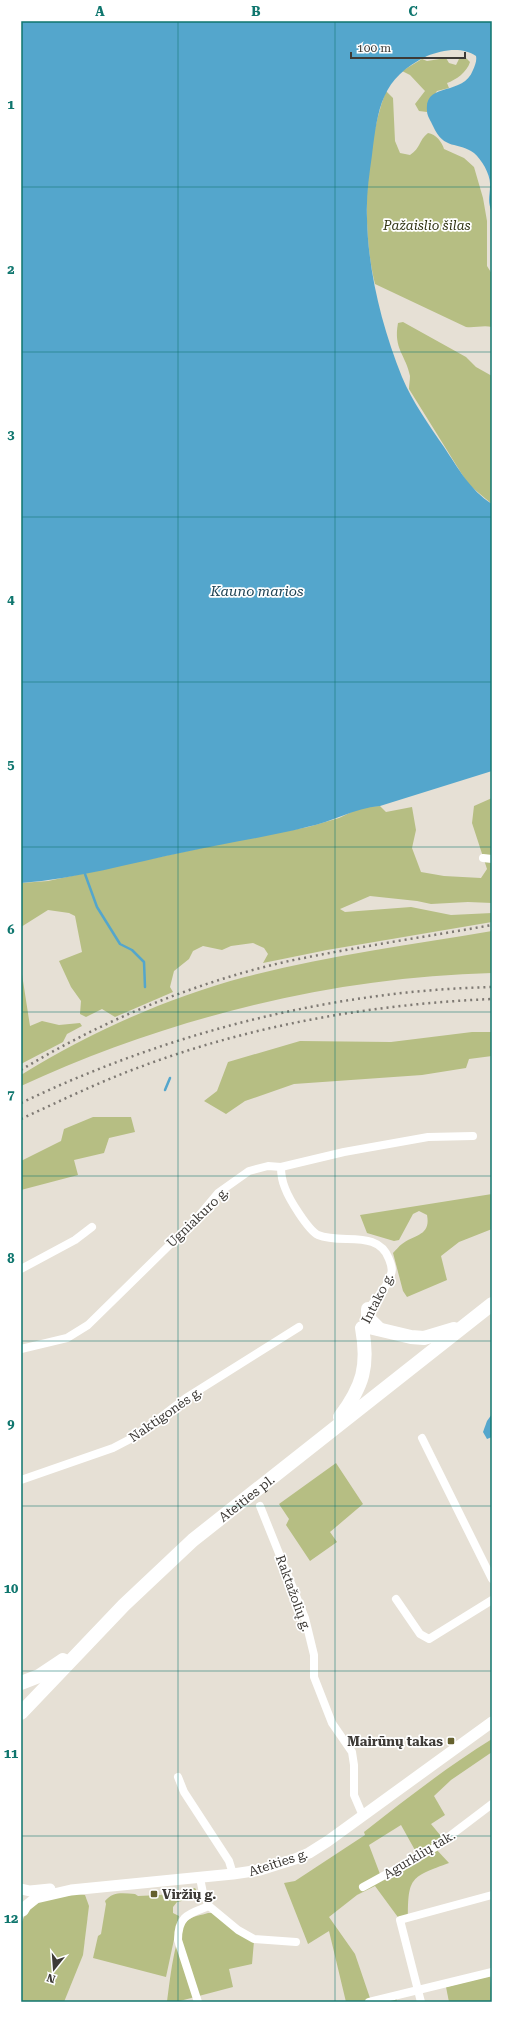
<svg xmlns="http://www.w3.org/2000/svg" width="513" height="2023" font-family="'Roboto Serif',serif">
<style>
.green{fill:#b6be83;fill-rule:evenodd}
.water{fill:#54a6cc}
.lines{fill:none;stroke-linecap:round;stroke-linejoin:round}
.stream{stroke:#54a6cc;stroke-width:2.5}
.minor{stroke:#fff;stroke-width:8}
.tertiary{stroke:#fff;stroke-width:11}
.trunk{stroke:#fff;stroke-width:14}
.rail{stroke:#7e7973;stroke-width:2.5;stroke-dasharray:2 4;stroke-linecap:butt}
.grid{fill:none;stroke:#0f766e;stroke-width:1;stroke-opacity:0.55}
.poi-dot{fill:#65612e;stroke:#fff;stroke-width:1.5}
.labels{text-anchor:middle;stroke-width:3.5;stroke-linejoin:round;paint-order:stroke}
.park-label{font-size:13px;font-style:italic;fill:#313414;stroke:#fff}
.street-label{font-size:13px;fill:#3d3a36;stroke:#fff}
.poi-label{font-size:13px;font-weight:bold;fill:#3d3a36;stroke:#fff;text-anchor:end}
.water-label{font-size:14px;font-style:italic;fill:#1e4253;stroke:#fff}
.neatline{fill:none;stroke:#0f766e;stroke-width:1.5}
.grid-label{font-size:13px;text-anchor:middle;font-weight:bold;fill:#0f766e}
</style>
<rect width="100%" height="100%" fill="#e6e0d5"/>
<!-- green -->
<g class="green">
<path d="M446 58 449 63 456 65 459 59 466 58 470 62C467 72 456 80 447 83L449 88 437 91 427 105V112L419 111 415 104 425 91 410 75 402 71 422 59 427 61Z"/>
<path d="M386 91 393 98 395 141 400 153 410 155C421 148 418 141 428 133 436 134 442 142 444 149L464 158 474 167 483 198 487 221V266L492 274V327C483 325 475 328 466 327L375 284C361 227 365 146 386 91Z"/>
<path d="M403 322 466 357 476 367 492 376V504L468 484 409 389C409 385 410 380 410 376 406 355 393 349 398 323Z"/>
<path d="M492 798V903L468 902 431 904 417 901 370 896 340 909 345 912 411 907 451 915 492 913V922L327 950 263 963 268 954 264 948 253 943 231 946 222 950 203 946 193 951 189 959 174 971 170 987 173 992 115 1017 102 1009 86 1017 80 1014 81 1001 71 987 59 961 82 952 75 916 69 913 48 910 21 927V883L48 881 238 840 308 827 339 818 362 807 380 806 386 812 412 807 416 830 412 848 421 872 444 876 481 878 487 869 472 823 474 806Z"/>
<path d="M492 931V973C331 977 166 1019 21 1086V1075C90 1032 167 998 245 977 326 956 410 945 492 931Z"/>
<path d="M21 968 30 1026 42 1021 59 1025 80 1023 82 1026 67 1034 63 1042 21 1064Z"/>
<path d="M472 1032H492V1056L469 1059 466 1068 422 1075 294 1084 245 1101 226 1114 204 1101 217 1091 228 1062 300 1041 391 1042Z"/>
<path d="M93 1117H131L135 1132 109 1138 104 1153 74 1160 78 1175 21 1190V1161L61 1141 64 1129Z"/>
<path d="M492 1194V1229L459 1242 441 1256 447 1280 407 1297 403 1291 393 1253C396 1250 399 1246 402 1244 415 1234 431 1236 427 1215L419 1211 413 1214 399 1240 394 1241 367 1233 360 1215Z"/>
<path d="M336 1463 363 1504 330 1532 337 1542 310 1561 286 1525 289 1519 279 1504Z"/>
<path d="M492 1739V1752L451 1780 434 1796 445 1815 431 1824 445 1841 435 1848 449 1863C411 1877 408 1877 408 1918L400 1920 375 1886 357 1895 329 1917 355 1954 371 2001 396 1995 397 2002H346L329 1931 308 1944 284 1883 295 1881 365 1835 364 1832C406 1799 447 1767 492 1739ZM401 1825 416 1852 415 1858 380 1874 369 1845Z"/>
<path d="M195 1888 201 1897 177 1902 173 1907V1913L179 1916 166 1977 93 1958 98 1936 101 1934 106 1904 105 1901C113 1891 123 1893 135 1894L138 1896 160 1895Z"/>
<path d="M78 1894 85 1895 89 1906 83 1955 64 2002H21V1924L27 1910 37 1901Z"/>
<path d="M208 1913H213L254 1941 252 1964 229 1969 233 1987 176 2002H167C170 1982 174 1933 188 1920 193 1916 202 1915 208 1913Z"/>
<path d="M490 1976 492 2002H449L446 1987Z"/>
</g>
<!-- water -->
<g class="water">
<path d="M21 21H492V212C487 201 490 196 490 186 491 175 482 160 474 153 458 141 444 151 433 126 431 121 427 116 427 111 424 81 463 97 473 70 475 65 477 61 476 56 462 46 442 50 427 56 381 78 378 108 372 155 369 176 366 197 367 218 368 271 382 327 402 377 412 401 429 425 444 447 458 468 470 490 492 504V771L380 806C354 808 332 822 307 827 267 837 226 843 185 852 131 863 76 879 21 883Z"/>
<path d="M492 1414V1437L487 1439 483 1432 487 1421Z"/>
</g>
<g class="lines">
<!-- stream -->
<g class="stream">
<path d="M85 874 97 907 120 944 132 950 144 962 145 987"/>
<path d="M165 1090 170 1078"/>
</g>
<!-- minor -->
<g class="minor">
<path d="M483 858 492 859"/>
<path d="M281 1167C281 1175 282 1181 285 1188 289 1199 308 1230 318 1235 342 1245 378 1229 389 1259 391 1264 393 1269 391 1274 388 1288 373 1300 366 1313"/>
<path d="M21 1269 75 1240 92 1227"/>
<path d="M21 1349 67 1338 88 1325 197 1218 218 1193 249 1171 268 1166 281 1167 344 1152 428 1137 473 1136"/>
<path d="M422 1438 492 1579"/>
<path d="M21 1480 113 1448 136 1436 186 1398 299 1327"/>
<path d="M260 1506 305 1618 314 1655V1677L332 1723 352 1752 354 1765V1795L363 1816"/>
<path d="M396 1599 420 1634 429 1639 492 1600"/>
<path d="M178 1777 184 1792 229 1861 233 1874"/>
<path d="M200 1878 203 1893 209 1906 238 1930 254 1939 296 1942"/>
<path d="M363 1887 434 1848 492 1804"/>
<path d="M198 2002 178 1940C178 1915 189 1914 209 1906"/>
<path d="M369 2002 492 1972"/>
<path d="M421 2002 400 1920 492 1895"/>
</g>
<!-- tertiary -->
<g class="tertiary">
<path d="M21 1889 30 1891 50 1889"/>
<path d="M23 1911 26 1906 36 1898 71 1890 233 1874 260 1870 295 1859 309 1853 328 1841 492 1722"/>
</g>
<!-- trunk -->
<g class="trunk">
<path d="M368 1309V1318L379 1329"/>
<path d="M340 1417C363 1386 369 1366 362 1328L369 1327 411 1337 424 1338 454 1329"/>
<path d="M21 1683 39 1676 63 1660"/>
<path id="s1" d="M21 1713 124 1605 193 1540 492 1304"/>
</g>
<!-- rail -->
<g class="rail">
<path d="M21 1070C103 1020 196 982 289 961 356 947 425 937 492 925"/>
<path d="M21 1103C167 1033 330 991 492 987"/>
<path d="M21 1119C60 1101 99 1082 140 1067 252 1025 373 1004 492 999"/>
</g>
</g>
<!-- grid -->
<path class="grid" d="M178 21V2002M335 21V2002M21 187H492M21 352H492M21 517H492M21 682H492M21 847H492M21 1012H492M21 1176H492M21 1341H492M21 1506H492M21 1671H492M21 1836H492"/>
<!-- markers -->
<g class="poi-dot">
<rect x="447" y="1737" width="8" height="8" rx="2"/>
<rect x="150" y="1890" width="8" height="8" rx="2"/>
</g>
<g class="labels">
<!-- park labels -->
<g class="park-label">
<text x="427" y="230">Pažaislio šilas</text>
</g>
<!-- street labels -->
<g class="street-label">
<text transform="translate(197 1217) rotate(-44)" y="5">Ugniakuro g.</text>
<text transform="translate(377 1298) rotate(-63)" y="5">Intako g.</text>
<text transform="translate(165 1414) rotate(-35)" y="5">Naktigonės g.</text>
<text dy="5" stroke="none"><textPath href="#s1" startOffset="312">Ateities pl.</textPath></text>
<text transform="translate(294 1593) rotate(70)" y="5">Raktažolių g.</text>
<text transform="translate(419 1854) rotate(-31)" y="5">Agurklių tak.</text>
<text transform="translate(278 1862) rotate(-18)" y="5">Ateities g.</text>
</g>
<!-- poi labels -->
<g class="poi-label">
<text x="443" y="1746">Mairūnų takas</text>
<text x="162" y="1899" text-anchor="start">Viržių g.</text>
</g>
<!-- water labels -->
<g class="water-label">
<text x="257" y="596">Kauno marios</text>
</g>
</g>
<!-- border -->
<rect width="513" height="2023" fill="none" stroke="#ffffff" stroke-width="44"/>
<!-- north arrow -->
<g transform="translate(54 1969) rotate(197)" stroke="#ffffff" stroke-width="3" paint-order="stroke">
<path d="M0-3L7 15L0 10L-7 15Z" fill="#3d3a36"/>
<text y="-6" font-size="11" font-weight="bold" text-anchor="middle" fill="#3d3a36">N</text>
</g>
<!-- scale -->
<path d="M351 52v6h114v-6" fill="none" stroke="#3d3a36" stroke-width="2"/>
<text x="357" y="52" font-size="12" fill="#3d3a36" stroke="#ffffff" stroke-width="3" paint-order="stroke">100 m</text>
<rect x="22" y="22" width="469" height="1979" class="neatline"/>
<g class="grid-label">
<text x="100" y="16">A</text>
<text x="256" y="16">B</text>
<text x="413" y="16">C</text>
<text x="11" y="109">1</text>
<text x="11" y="274">2</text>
<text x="11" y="439">3</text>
<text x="11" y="604">4</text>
<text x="11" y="769">5</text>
<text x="11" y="934">6</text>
<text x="11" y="1099">7</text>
<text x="11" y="1263">8</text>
<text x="11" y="1428">9</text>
<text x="11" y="1593">10</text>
<text x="11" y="1758">11</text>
<text x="11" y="1923">12</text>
</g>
</svg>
